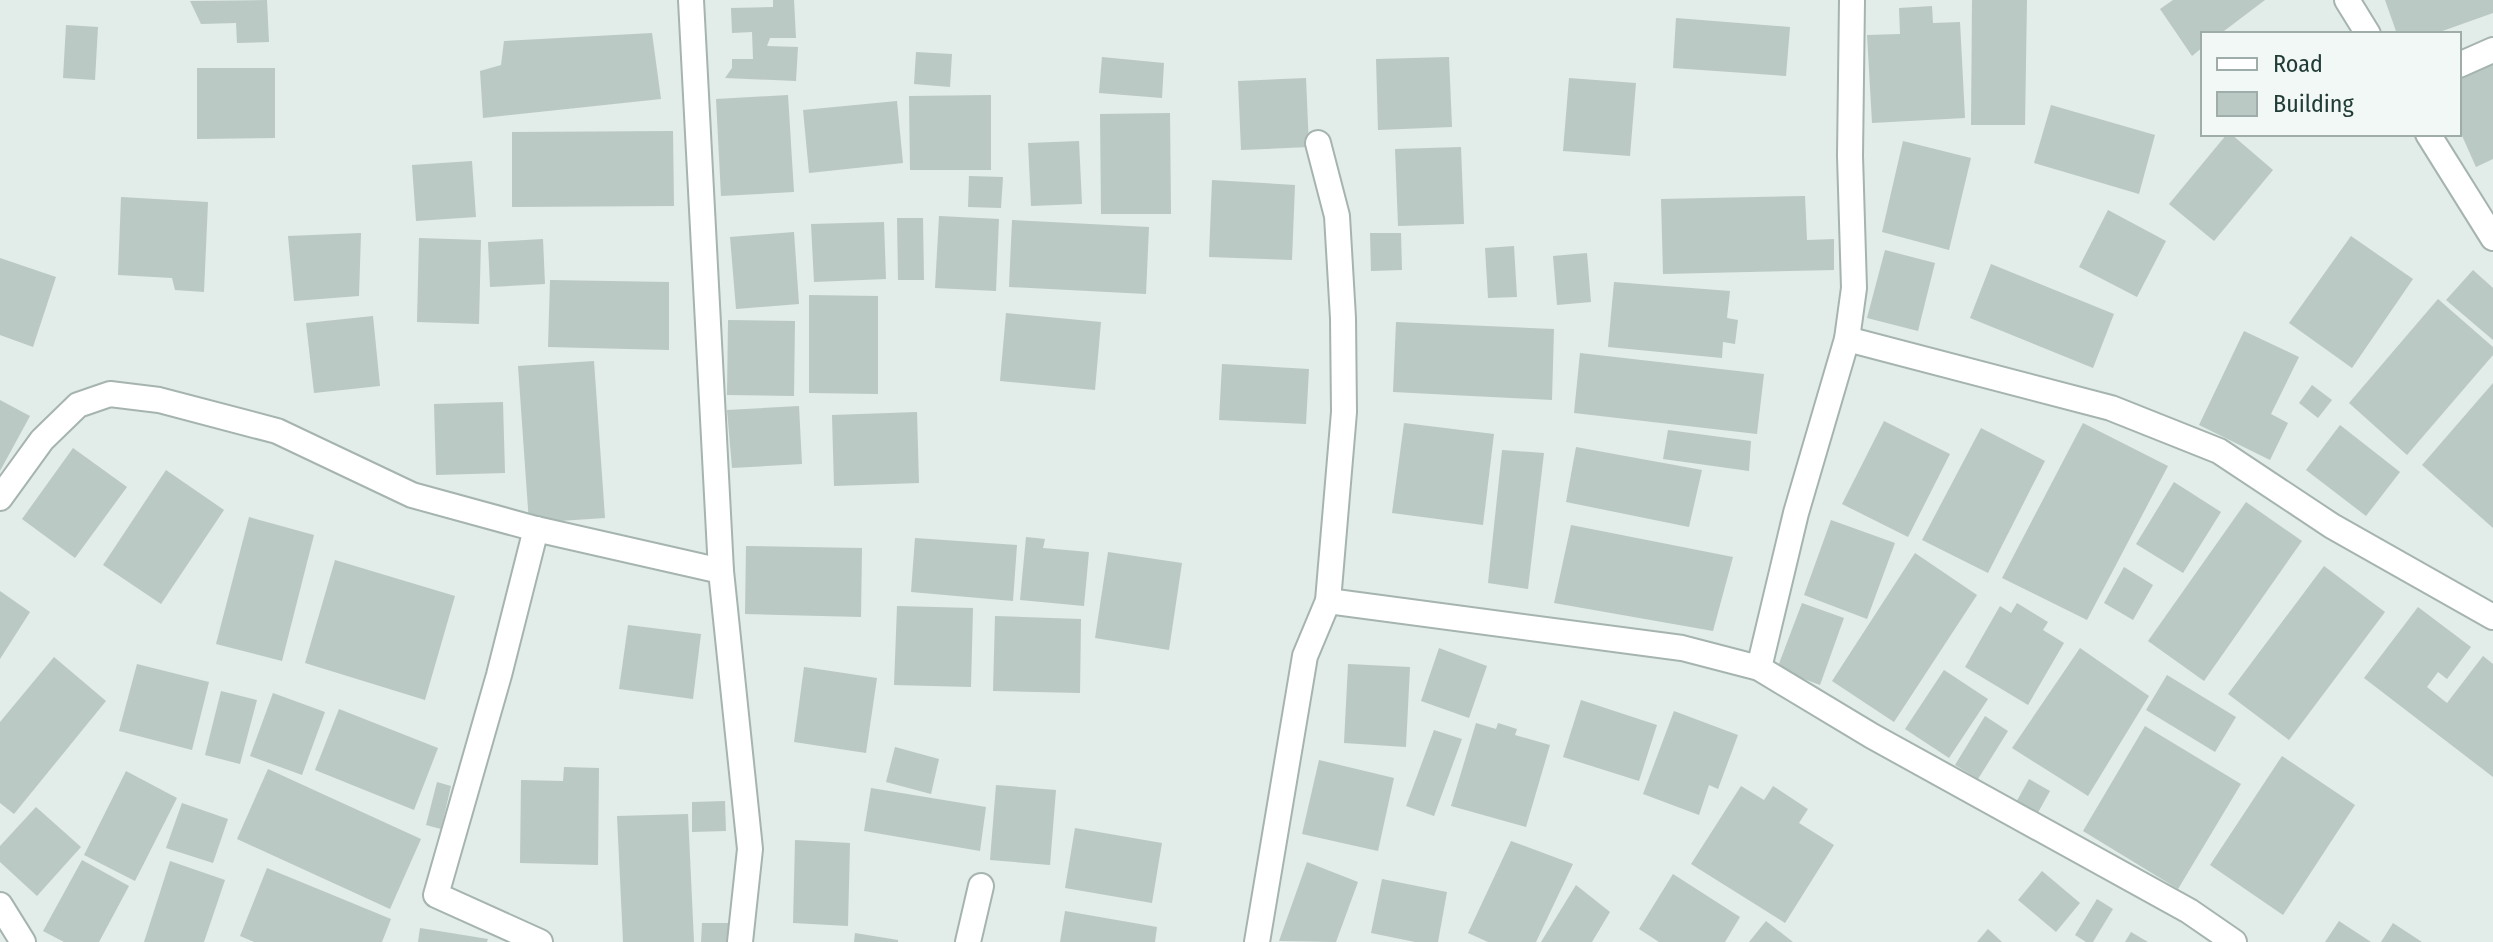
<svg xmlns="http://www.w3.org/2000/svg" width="2493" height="942" font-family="'Fira Sans Condensed',sans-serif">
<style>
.building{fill:#bac9c4}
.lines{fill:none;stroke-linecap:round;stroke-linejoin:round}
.minor-casing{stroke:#a5b4af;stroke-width:28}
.minor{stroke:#fff;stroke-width:24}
</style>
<rect width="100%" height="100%" fill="#e2ece8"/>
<!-- building -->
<g class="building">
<path d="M267 0 269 42 237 43 236 23 201 24 190 1Z"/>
<path d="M773 0H794L796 38H770L767 46 798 47 796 81 725 78 732 68V59H753L752 32 732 33 731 8 773 7Z"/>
<path d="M1972 0H2027L2025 125H1971Z"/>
<path d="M2173 0H2265L2220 34H2203V47L2192 56 2160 9Z"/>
<path d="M2385 0H2493V13L2434 34H2397Z"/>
<path d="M1932 6 1933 23 1960 22 1965 118 1872 123 1867 35 1900 34 1899 8Z"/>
<path d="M1676 18 1790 27 1786 76 1673 68Z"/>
<path d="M66 25 98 27 95 80 63 78Z"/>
<path d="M652 33 661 99 483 118 480 71 501 65 504 41Z"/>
<path d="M916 52 952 54 950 87 914 84Z"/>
<path d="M1102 57 1164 63 1162 98 1099 93Z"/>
<path d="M1449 57 1452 127 1378 130 1376 59Z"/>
<path d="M2493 59V159L2476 167 2459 129V75Z"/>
<path d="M197 68H275V138L197 139Z"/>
<path d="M1306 78 1309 147 1241 150 1238 81Z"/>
<path d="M1569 78 1636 83 1630 156 1563 151Z"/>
<path d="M788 95 794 192 721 196 716 99Z"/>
<path d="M991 95V170H910L909 96Z"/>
<path d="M897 101 903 163 809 173 803 110Z"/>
<path d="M2051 105 2155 135 2139 194 2034 163Z"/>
<path d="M1170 113 1171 214H1101L1100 114Z"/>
<path d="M673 131 674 206 512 207V132Z"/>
<path d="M2227 134H2231L2273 170 2214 241 2169 204Z"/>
<path d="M1079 141 1082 204 1031 206 1028 143Z"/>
<path d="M1903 141 1971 158 1949 250 1882 232Z"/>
<path d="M1461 147 1464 224 1398 226 1395 149Z"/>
<path d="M472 161 476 217 416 221 412 165Z"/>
<path d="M969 176 1003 177 1001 208 968 207Z"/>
<path d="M1212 180 1295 185 1292 260 1209 257Z"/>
<path d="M1805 196 1807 240 1834 239V270L1663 274 1661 199Z"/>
<path d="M121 197 208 202 204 292 175 290 172 278 118 275Z"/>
<path d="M2108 210 2166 241 2137 297 2079 267Z"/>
<path d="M939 216 999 219 996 291 935 288Z"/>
<path d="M897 218H923L924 280H898Z"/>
<path d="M1012 220 1149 227 1146 294 1009 287Z"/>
<path d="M884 222 886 279 814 282 811 224Z"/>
<path d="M794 232 799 304 736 309 730 237Z"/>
<path d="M361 233 359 296 294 301 288 236Z"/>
<path d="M1370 233H1401L1402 270 1371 271Z"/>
<path d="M2351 236 2413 279 2352 368 2289 323Z"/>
<path d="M419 238 481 240 479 324 417 322Z"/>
<path d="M543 239 545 284 490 287 488 242Z"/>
<path d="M1514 246 1517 297 1488 298 1485 248Z"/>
<path d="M1885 250 1935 263 1918 331 1867 318Z"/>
<path d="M1587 253 1591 302 1557 305 1553 256Z"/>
<path d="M0 258 56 277 33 347 0 335Z"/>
<path d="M1991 264 2114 314 2093 368 1970 318Z"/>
<path d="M2473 270 2493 288V340L2446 300Z"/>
<path d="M550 280 669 282V350L548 347Z"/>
<path d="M1614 282 1730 291 1727 318 1738 320 1735 344 1723 342 1722 358 1608 347Z"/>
<path d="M809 295 878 296V394L809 393Z"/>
<path d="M2438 299 2493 347V355L2407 455 2349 403Z"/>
<path d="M1006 313 1101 322 1095 390 1000 381Z"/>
<path d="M373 316 380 386 314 393 306 323Z"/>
<path d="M728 320 795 321 794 396 727 395Z"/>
<path d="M1396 322 1554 329 1552 400 1393 392Z"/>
<path d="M2244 331 2299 357 2271 414 2288 423 2270 460 2199 425Z"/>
<path d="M1580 353 1764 374 1757 434 1574 413Z"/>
<path d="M594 361 605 518 529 523 518 366Z"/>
<path d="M1222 364 1309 369 1306 424 1219 420Z"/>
<path d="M2493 383V528L2422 465Z"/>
<path d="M2312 385 2332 400 2318 418 2299 403Z"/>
<path d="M0 400 30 416 0 471Z"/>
<path d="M503 402 505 473 436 475 434 404Z"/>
<path d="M799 406 802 464 732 468 727 410Z"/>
<path d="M917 412 919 483 834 486 832 415Z"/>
<path d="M1884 421 1950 454 1908 537 1842 504Z"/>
<path d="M1404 423 1494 434 1483 525 1392 513Z"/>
<path d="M2083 423 2168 466 2087 620 2002 578Z"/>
<path d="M2340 425 2400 472 2366 516 2306 470Z"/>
<path d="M1981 428 2045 461 1988 573 1922 540Z"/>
<path d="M1668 430 1751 441 1749 471 1663 459Z"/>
<path d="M1576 447 1702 470 1689 527 1566 502Z"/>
<path d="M73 448 127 487 75 558 22 519Z"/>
<path d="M1502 450 1544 453 1528 589 1488 583Z"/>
<path d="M166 470 224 510 161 604 103 565Z"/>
<path d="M2174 482 2221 512 2183 573 2136 544Z"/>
<path d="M2246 502 2302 541 2204 681 2148 641Z"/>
<path d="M249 517 314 535 282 661 216 644Z"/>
<path d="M1831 520 1895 543 1867 619 1804 595Z"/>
<path d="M1571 525 1733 557 1713 631 1554 603Z"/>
<path d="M1026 537 1045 539 1043 548 1089 552 1084 606 1020 600Z"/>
<path d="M915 538 1017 545 1013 601 911 592Z"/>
<path d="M746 546 862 548 861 617 745 614Z"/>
<path d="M1108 552 1182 563 1169 650 1095 638Z"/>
<path d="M1915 553 1977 595 1894 722 1832 681Z"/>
<path d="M335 560 455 596 425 700 305 663Z"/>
<path d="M2324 566 2385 612 2289 740 2228 694Z"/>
<path d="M2124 567 2153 585 2133 620 2104 603Z"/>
<path d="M0 591 30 612 0 659Z"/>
<path d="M1802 603 1844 618 1820 685 1777 669Z"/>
<path d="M2017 603 2048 622 2043 630 2064 643 2028 705 1965 667 2000 606 2011 613Z"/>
<path d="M897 606 973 608 971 687 894 685Z"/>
<path d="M2418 607 2471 647 2447 679 2438 672 2427 687 2447 703 2483 656 2493 664V777L2364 678Z"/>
<path d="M995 616 1081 619 1080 693 993 691Z"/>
<path d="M628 625 701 634 693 699 619 689Z"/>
<path d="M1439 648 1487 666 1469 718 1421 701Z"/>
<path d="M2080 648 2149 696 2088 796 2012 748Z"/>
<path d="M54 657 106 701 14 814 0 803V722Z"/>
<path d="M137 664 209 682 192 750 119 731Z"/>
<path d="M1348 664 1410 667 1406 747 1344 743Z"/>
<path d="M804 667 877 678 866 753 794 742Z"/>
<path d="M1944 670 1988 699 1949 758 1905 729Z"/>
<path d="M2167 675 2236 717 2215 752 2146 710Z"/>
<path d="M221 691 257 700 240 764 205 755Z"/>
<path d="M273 693 325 712 302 775 250 756Z"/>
<path d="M1581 700 1657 725 1639 781 1563 757Z"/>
<path d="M339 709 438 748 414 810 315 770Z"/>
<path d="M1674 711 1738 735 1718 789 1709 785 1699 815 1643 794Z"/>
<path d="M1985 716 2008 731 1978 779 1955 765Z"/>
<path d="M1476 723 1496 729 1498 723 1517 729 1515 735 1550 745 1526 827 1451 806Z"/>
<path d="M2145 726 2241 784 2178 889 2083 831Z"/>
<path d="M1434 730 1462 739 1434 816 1406 806Z"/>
<path d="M895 747 939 759 931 794 886 782Z"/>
<path d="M2282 756 2355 805 2283 915 2210 865Z"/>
<path d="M1319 760 1394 778 1378 851 1302 834Z"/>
<path d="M564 767 599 768 598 865 520 863 521 780 563 781Z"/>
<path d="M268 769 421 839 390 909 237 839Z"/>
<path d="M126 771 177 798 135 881 84 855Z"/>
<path d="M2029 779 2050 791 2035 818 2014 806Z"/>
<path d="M437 782 451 786 441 829 426 825Z"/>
<path d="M996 785 1056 790 1050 865 990 860Z"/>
<path d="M1741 786 1764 800 1773 786 1808 809 1799 823 1834 845 1785 923 1691 864Z"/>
<path d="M871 788 986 807 980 851 864 831Z"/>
<path d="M725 801 726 831 692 832V802Z"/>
<path d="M182 803 228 819 213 863 166 848Z"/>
<path d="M36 807 81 847 37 896 0 862V846Z"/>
<path d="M688 814 694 942H623L617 816Z"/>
<path d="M1075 828 1162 843 1152 903 1065 888Z"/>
<path d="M795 840 850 843 848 926 793 923Z"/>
<path d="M1511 841 1573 864 1536 942H1488L1468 933Z"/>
<path d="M82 860 129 886 99 942H64L43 931Z"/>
<path d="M170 861 225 880 204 942H144Z"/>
<path d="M1307 862 1358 882 1336 942 1279 941Z"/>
<path d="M267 868 391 919 382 942H254L240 936Z"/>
<path d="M2042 871 2080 903 2056 932 2018 900Z"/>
<path d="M1673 874 1740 917 1725 942H1659L1639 929Z"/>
<path d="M1382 879 1447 892 1438 942H1415L1371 933Z"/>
<path d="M1576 885 1610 912 1592 942H1541Z"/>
<path d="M2097 899 2113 909 2093 942H2086L2075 935Z"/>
<path d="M1065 911 1157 927 1155 942H1060Z"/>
<path d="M1766 921 1793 942H1749Z"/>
<path d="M2339 921 2371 942H2325Z"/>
<path d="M702 923H729V942H701Z"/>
<path d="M2393 923 2422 942H2381Z"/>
<path d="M420 928 488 939 487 942H418Z"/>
<path d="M1988 929 2002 942H1977Z"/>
<path d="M2131 932 2148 942H2125Z"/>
<path d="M855 933 898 940V942H854Z"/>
</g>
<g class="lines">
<defs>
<g id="minor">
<path d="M691 0 721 571 750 849 740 942"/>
<path d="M2347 0 2368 34"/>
<path d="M2459 65 2493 50"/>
<path d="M2428 134 2493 238"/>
<path d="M1847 339 2111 408 2219 451 2332 526 2493 617"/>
<path d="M0 498 42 440 78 405 110 394 159 400 277 431 412 495 536 529 721 571"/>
<path d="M536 529 499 675 436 895 540 942"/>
<path d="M1328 601 1682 648 1759 668 1872 736 2189 911 2234 942"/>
<path d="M1759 668 1796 513 1847 339 1854 288 1850 156 1852 0"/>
<path d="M0 905 23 942"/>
<path d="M968 942 981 886"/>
<path d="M1257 942 1305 656 1328 601 1344 412 1343 318 1337 216 1318 143"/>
</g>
</defs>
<!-- minor casing -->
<use href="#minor" class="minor-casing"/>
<!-- minor -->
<use href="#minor" class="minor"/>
</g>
<!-- legend -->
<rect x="2201" y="32" width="260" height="104" fill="#f2f8f6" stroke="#9fadaa" stroke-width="2"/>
<rect x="2217" y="58" width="40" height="12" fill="#ffffff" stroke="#9fadaa" stroke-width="2"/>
<text x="2273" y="72" font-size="24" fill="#223c37">Road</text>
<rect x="2217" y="92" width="40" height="24" fill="#bac9c4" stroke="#9fadaa" stroke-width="2"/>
<text x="2273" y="112" font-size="24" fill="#223c37">Building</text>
</svg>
